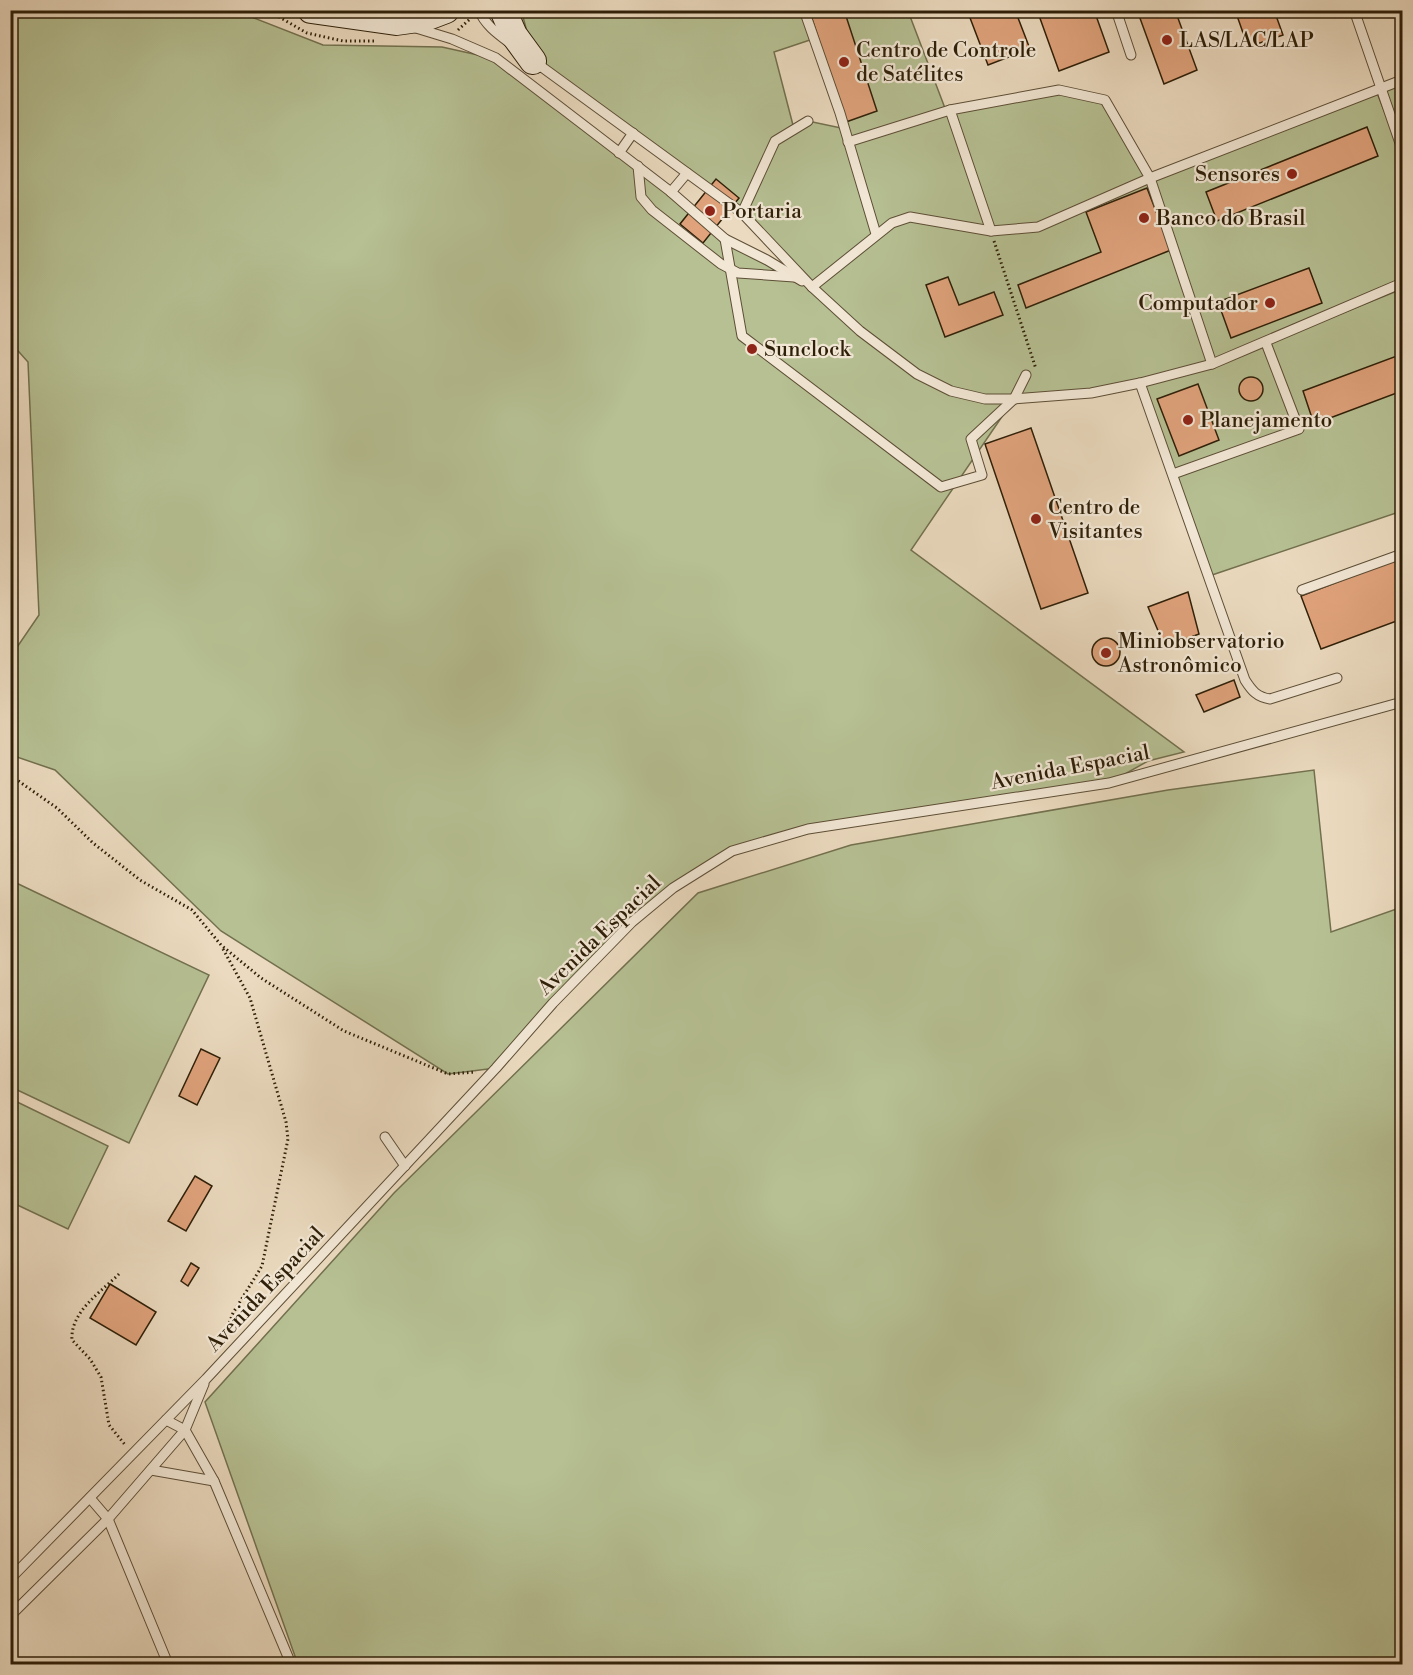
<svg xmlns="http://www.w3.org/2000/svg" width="1413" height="1675" font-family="'Libre Bodoni',serif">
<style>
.green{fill:#b6c093;stroke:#72704e;stroke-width:1.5}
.building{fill:#e0a37c;stroke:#2e1f08;stroke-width:1.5}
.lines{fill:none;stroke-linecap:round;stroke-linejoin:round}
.service-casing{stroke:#5d4e36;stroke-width:11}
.secondary-casing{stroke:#2e1f08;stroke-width:28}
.path{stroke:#2e1f08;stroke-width:3;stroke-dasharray:1.5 3;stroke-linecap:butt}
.service{stroke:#f2e7d5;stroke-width:9}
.secondary{stroke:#f2e7d5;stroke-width:26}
.poi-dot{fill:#8f2418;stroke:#f2e7d5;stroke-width:2}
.labels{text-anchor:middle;stroke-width:4.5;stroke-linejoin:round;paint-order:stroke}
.poi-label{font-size:21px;fill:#2e1f08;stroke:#f2e7d5;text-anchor:start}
.street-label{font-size:21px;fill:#2e1f08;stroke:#f2e7d5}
</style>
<rect width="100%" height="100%" fill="#ebdabf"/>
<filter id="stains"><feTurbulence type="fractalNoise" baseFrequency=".00333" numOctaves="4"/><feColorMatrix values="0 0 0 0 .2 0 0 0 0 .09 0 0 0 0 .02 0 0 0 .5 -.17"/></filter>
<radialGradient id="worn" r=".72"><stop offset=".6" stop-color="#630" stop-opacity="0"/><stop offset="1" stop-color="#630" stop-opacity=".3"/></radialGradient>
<!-- green -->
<g class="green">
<path d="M531 10 803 11 810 40 774 52 794 129 808 121 841 128 804 11H908L983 208 950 110 1059 90 1105 100 1153 180 1377 93 1402 155V285L1212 363 1140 383 1014 399 911 550 1184 752 1148 761 1109 783 808 829 732 851 632 922 496 1068 448 1074 221 931 55 770 11 755V656L39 615 28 362 11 343V11H236L323 45 442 47 496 59 725 239 810 285 742 213 535 61 523 17Z"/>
<path d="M1402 84V133L1384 91Z"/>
<path d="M1402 289V511L1212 575 1142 384 1213 365Z"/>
<path d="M1314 770 1331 932 1402 907V1664H300L296 1659 205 1402 394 1193 698 893 851 845 1168 790Z"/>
<path d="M10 880 209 975 129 1143 11 1087Z"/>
<path d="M11 1099 108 1146 68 1229 11 1202Z"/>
</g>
<!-- building -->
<g class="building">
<path d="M817 10H844L877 111 846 122 810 13Z"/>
<path d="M967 10H1015L1030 49 988 65Z"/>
<path d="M1037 10H1094L1109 52 1059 71Z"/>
<path d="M1137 10H1175L1197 70 1164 84Z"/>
<path d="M1235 10H1274L1283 35 1248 47Z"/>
<path d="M1367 127 1378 156 1217 221 1206 192Z"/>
<path d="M716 179 739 198 703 243 680 224Z"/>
<path d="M1147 188 1171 250 1026 308 1018 285 1101 252 1086 212Z"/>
<path d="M1309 268 1322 303 1231 338 1218 302Z"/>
<path d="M948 277 959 305 994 292 1003 315 945 337 926 285Z"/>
<path d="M1402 354V391L1314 424 1303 391Z"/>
<circle cx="1251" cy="389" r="12"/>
<path d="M1198 384 1219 440 1179 456 1157 399Z"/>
<path d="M1031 428 1088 593 1041 609 985 444Z"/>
<path d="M1402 557V619L1321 649 1301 596Z"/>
<path d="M1188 592 1199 634 1165 647 1148 607Z"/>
<circle cx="1106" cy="652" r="14"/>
<path d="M1234 680 1240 697 1204 712 1196 695Z"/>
<path d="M201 1049 220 1058 197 1105 179 1096Z"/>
<path d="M195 1176 212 1186 186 1231 168 1221Z"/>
<path d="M191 1263 199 1268 188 1286 181 1281Z"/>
<path d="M110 1284 156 1312 136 1345 90 1318Z"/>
</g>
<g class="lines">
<defs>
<g id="service">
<path d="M479 10C485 25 498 34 510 43"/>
<path d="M804 10 840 113 876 234"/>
<path d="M1116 10 1131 55"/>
<path d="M1354 10 1402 149"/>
<path d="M416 28 452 39 496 58 671 192 725 239 767 260 802 281"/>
<path d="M535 62 742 213 812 287 860 331 917 374 951 391 985 399H1014L1091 393 1140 383 1212 364 1402 283"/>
<path d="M950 110 991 231"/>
<path d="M848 142 950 110 1059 90 1105 100 1150 178 1212 364"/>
<path d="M619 153 633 133"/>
<path d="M638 166 641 197 652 210 721 264 738 273 794 277"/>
<path d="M671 192 687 173"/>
<path d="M742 213 775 141 808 121"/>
<path d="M725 239 742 336 941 487 982 475 971 439 1014 399 1026 375"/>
<path d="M812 287 892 223 910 217 991 231 1038 227 1150 178 1402 80"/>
<path d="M1140 383 1245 680C1252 691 1257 697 1270 699L1337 678"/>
<path d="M1173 474 1299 429 1266 343"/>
<path d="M1302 590 1402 554"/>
<path d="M385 1137 405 1166"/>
<path d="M166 1420 185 1430 214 1481 291 1664"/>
<path d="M151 1470 214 1481"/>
<path d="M90 1498 108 1519 168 1664"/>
<path d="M10 1579 206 1379 496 1068 553 1003 632 922 673 888 732 851 808 829 1109 783 1402 702"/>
<path d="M10 1616 108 1519 185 1430 204 1384"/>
</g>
<g id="secondary">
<path d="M311 10 396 22 425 18 446 10"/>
<path d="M503 10 514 35 533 61"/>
</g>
</defs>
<!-- service casing -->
<use href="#service" class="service-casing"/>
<!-- secondary casing -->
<use href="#secondary" class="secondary-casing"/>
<!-- path -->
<g class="path">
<path d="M267 10 307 33 343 41H377"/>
<path d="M458 30 471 18"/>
<path d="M994 241 1036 369"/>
<path d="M10 778 17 780 57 808 93 843 140 880 192 910 221 945 261 978 344 1031 448 1074 476 1072"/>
<path d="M223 949 250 998 286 1122 288 1139 262 1266 233 1313 227 1329 226 1341"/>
<path d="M119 1274C101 1292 70 1312 72 1340L90 1359 101 1377 109 1425 126 1446"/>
</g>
<!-- service -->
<use href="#service" class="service"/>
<!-- secondary -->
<use href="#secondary" class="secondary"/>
</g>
<!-- markers -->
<g class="poi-dot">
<circle cx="1167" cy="40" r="6"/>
<circle cx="844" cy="62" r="6"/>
<circle cx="1292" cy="174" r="6"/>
<circle cx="710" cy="211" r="6"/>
<circle cx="1144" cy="218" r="6"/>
<circle cx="1270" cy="303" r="6"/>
<circle cx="752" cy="349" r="6"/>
<circle cx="1188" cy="420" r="6"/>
<circle cx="1036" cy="519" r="6"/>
<circle cx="1106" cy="653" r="6"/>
</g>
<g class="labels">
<!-- poi labels -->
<g class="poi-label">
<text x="1179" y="47">LAS/LAC/LAP</text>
<text x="856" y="57">Centro de Controle<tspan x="856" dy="24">de Satélites</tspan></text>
<text x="1280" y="181" text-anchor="end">Sensores</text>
<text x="722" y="218">Portaria</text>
<text x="1156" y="225">Banco do Brasil</text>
<text x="1258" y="310" text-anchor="end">Computador</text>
<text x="764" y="356">Sunclock</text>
<text x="1200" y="427">Planejamento</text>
<text x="1048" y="514">Centro de<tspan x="1048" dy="24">Visitantes</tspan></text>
<text x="1118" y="648">Miniobservatorio<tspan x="1118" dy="24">Astronômico</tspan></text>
</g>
<!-- street labels -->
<g class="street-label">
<text transform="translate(1070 767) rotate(-11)" y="7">Avenida Espacial</text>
<text transform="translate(599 935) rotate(-44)" y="7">Avenida Espacial</text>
<text transform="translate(265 1289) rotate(-47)" y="7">Avenida Espacial</text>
</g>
</g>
<!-- margin -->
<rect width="1413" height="1675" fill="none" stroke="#ebdabf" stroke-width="36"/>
<rect x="12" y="12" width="1389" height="1651" fill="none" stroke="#2e1f08" stroke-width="3"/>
<rect x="18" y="18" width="1377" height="1639" fill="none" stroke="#2e1f08" stroke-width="1.5"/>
<rect width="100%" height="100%" filter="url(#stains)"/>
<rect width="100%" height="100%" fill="url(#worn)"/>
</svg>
